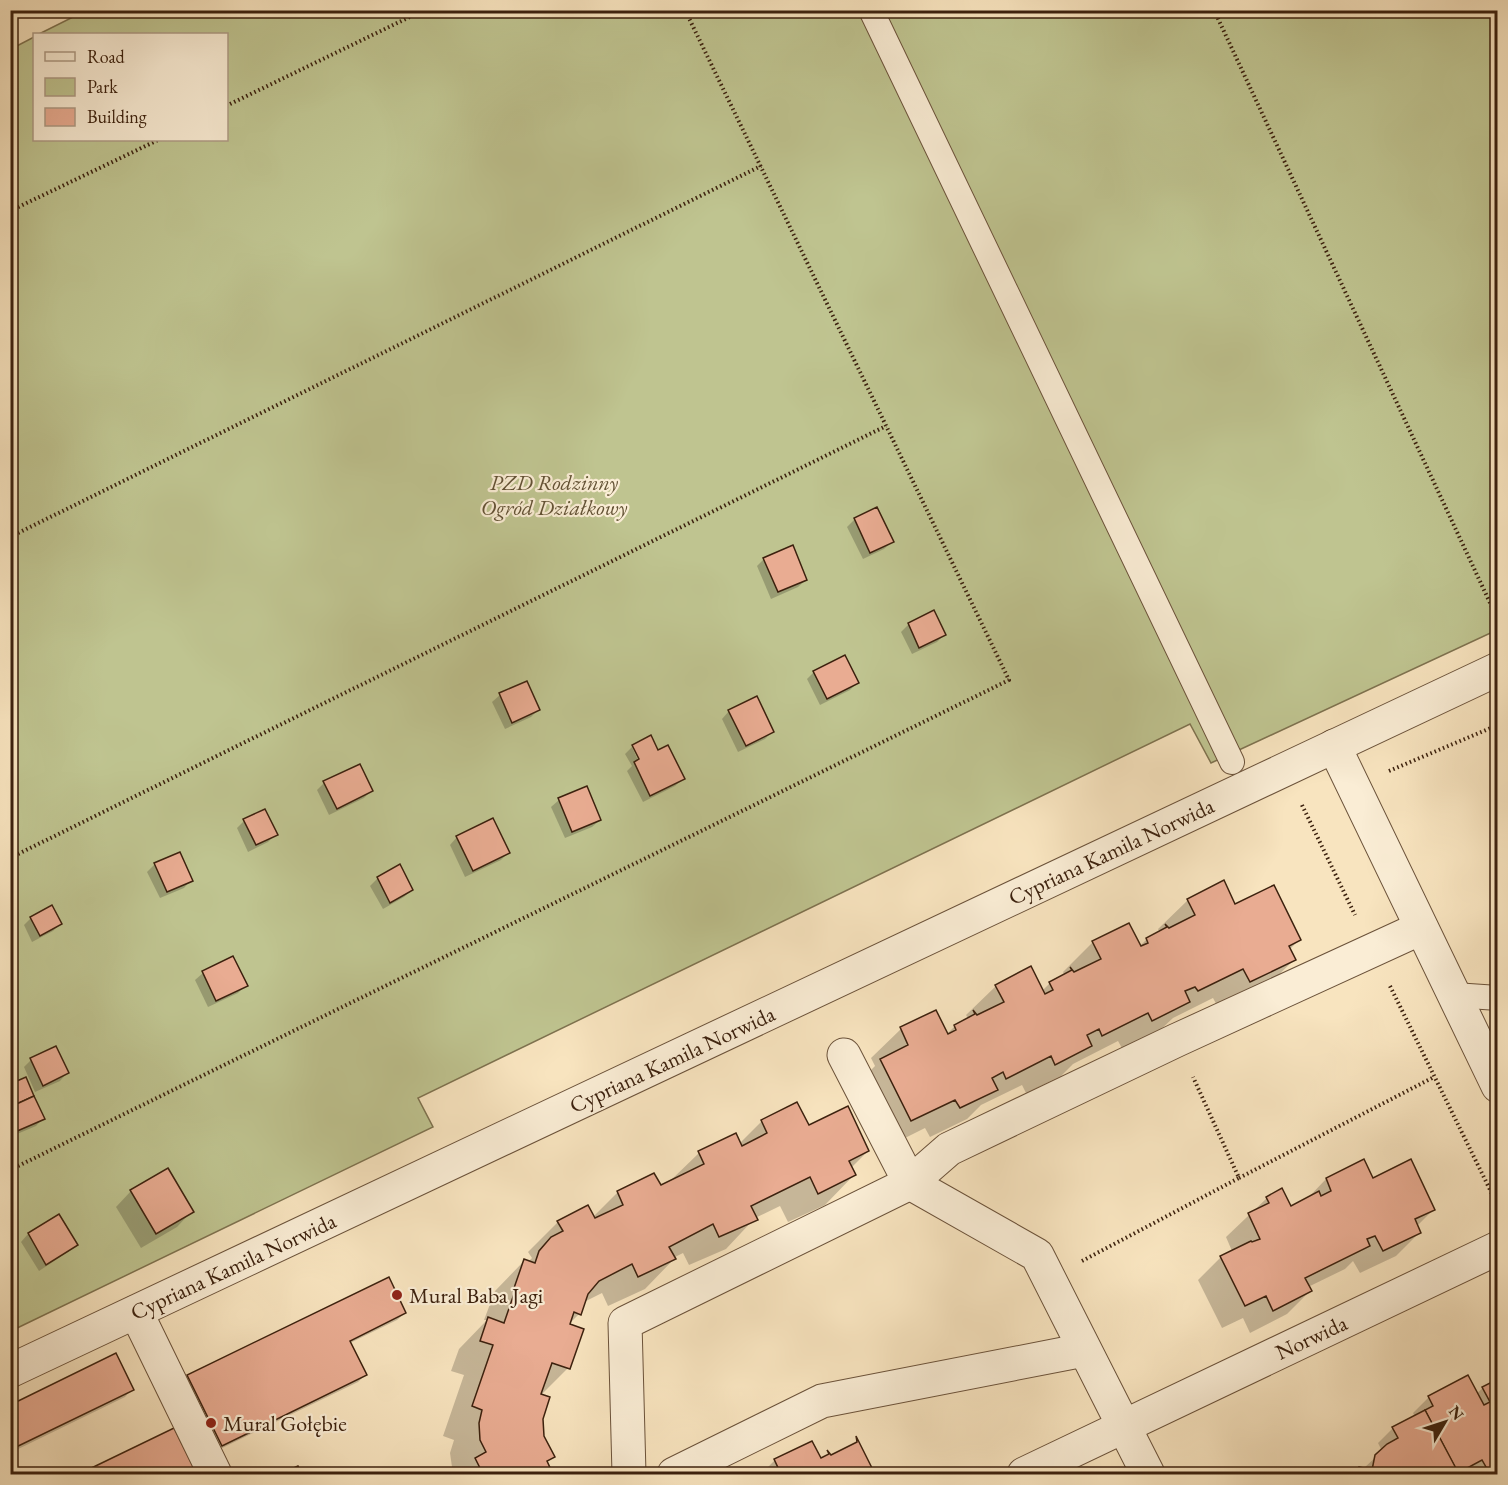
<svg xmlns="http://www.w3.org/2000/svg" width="1508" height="1485" font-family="'EB Garamond',serif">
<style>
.green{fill:#bfc490;stroke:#7e724f;stroke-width:1.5}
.shadow{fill:#0003}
.building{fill:#e9ac92;stroke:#3c210e;stroke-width:1.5}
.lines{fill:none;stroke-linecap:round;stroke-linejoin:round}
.service-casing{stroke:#6b523a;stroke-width:26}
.minor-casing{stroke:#6b523a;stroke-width:35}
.path{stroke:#3c210e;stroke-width:4;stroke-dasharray:1.5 3;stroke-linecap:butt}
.service{stroke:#faedd5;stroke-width:24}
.minor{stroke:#faedd5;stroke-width:33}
.poi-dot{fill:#8f2418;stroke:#faedd5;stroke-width:2}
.labels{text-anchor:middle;stroke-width:4.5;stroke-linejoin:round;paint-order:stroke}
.park-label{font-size:22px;font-style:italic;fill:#635235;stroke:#faedd5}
.street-label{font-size:22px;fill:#3c210e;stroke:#faedd5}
.poi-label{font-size:22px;fill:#3c210e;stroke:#faedd5;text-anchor:start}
</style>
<rect width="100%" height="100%" fill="#f8e4bf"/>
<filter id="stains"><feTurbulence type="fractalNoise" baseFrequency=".00333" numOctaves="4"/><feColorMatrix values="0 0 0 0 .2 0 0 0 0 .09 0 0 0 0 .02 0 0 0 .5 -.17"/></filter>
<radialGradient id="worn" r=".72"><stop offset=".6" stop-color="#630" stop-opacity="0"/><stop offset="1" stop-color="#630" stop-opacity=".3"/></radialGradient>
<!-- green -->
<path class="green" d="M87 10 1497 11V630L1211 763 1190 724 418 1098 433 1127 11 1331V49L34 37V140H226V34H39Z"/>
<!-- shadow -->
<g class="shadow">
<path d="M768 10H780L770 15Z"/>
<path d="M855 519 892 542 884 549 863 559 847 527Z"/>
<path d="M764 559 806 580 798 587 771 599 757 566Z"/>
<path d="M934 612 944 635 937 642 912 654 901 632 909 624Z"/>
<path d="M814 672 857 683 850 690 820 705 807 679Z"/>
<path d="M526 683 538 710 531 717 505 729 492 702 500 695Z"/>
<path d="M729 711 772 732 765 739 738 752 722 719Z"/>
<path d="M650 737 658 752 683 779 675 786 643 802 627 771 632 766 625 754 632 747 641 767 644 766 635 747H632Z"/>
<path d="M324 783 371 791 364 798 329 815 317 790Z"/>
<path d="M559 800 600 820 592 827 565 838 551 807Z"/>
<path d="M244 821 276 834 268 842 248 852 237 828Z"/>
<path d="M457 837 508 853 501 860 465 877 450 845Z"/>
<path d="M155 864 191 880 184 888 160 898 147 872Z"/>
<path d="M378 878 412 890 404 897 383 909 370 886Z"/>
<path d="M1188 900 1234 906 1299 940 1289 950 1294 960 1264 989 1220 1011 1213 998 1173 1018 1158 1032 1123 1050 1118 1041 1073 1064 1061 1076 1026 1093 1022 1085 981 1105 967 1119 930 1137 925 1128 881 1150 851 1090 875 1066 871 1058 901 1029 935 1012 947 1034 955 1026 969 1020 966 1015 996 986 1042 991 1050 983 1065 976 1063 972 1093 942 1139 947 1147 939 1160 933 1158 929Z"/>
<path d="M31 918 60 924 53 931 32 942 24 925Z"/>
<path d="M232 958 246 985 238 993 208 1007 195 980 203 973Z"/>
<path d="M31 1060 67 1073 60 1081 35 1092 24 1067Z"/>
<path d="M10 1086 43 1118 36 1126 10 1137Z"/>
<path d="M762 1121 808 1127 868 1151 851 1168 854 1175 825 1205 788 1222 780 1206 755 1218 726 1249 689 1265 683 1253 673 1258 674 1259 645 1289 608 1306 602 1293 584 1302 579 1314 568 1325V1368L541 1395 543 1437 553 1456 546 1463 551 1474H453L450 1453 454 1440 443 1436 464 1375 451 1371 459 1349 487 1320H484L495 1291 524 1261 528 1262 532 1258 528 1252 558 1222 593 1217 617 1193 653 1175 660 1187 669 1182 699 1153 735 1135 739 1144Z"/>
<path d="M1363 1161 1372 1180 1434 1209 1416 1227 1419 1233 1396 1256 1360 1273 1353 1261 1345 1269 1308 1287 1310 1291 1287 1314 1250 1333 1243 1318 1222 1328 1198 1280 1221 1257 1232 1251 1226 1237 1267 1198 1290 1208 1306 1200 1326 1179Z"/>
<path d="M131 1191 192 1211 177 1227 141 1248 116 1207Z"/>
<path d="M58 1217 76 1245 68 1252 39 1271 21 1242 28 1234Z"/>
<path d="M405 1313 397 1320 350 1343 365 1375 358 1382 214 1452 181 1383 188 1376Z"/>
<path d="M1467 1377 1476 1394 1483 1388 1498 1380V1474H1354L1359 1469H1363L1382 1451 1378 1443 1393 1428 1415 1417 1413 1413 1428 1398Z"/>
<path d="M132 1389 125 1397 10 1453V1407Z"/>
<path d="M174 1430 195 1474H82Z"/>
<path d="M858 1443 873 1474H761L775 1460H820Z"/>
</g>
<!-- building -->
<g class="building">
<path d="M877 507 894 542 870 553 854 518Z"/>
<path d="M793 545 807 580 778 592 763 558Z"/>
<path d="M934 610 946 635 919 648 908 623Z"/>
<path d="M845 655 859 683 827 699 813 671Z"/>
<path d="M527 681 540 710 512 723 499 693Z"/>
<path d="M757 696 774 732 746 746 728 710Z"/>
<path d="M651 735 658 750 668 745 685 779 650 796 634 762 639 759 632 745Z"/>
<path d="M360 764 373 791 337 809 323 781Z"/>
<path d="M587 786 601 820 572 832 558 798Z"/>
<path d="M265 809 278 835 256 845 243 819Z"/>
<path d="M493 818 510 853 473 871 456 836Z"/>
<path d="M180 852 193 881 167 892 154 863Z"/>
<path d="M400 864 413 890 390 903 377 877Z"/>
<path d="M1224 880 1235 904 1274 885 1301 940 1289 946 1296 960 1250 982 1243 969 1198 991 1195 987 1185 991 1190 1002 1152 1021 1148 1013 1102 1036 1099 1029 1087 1035 1092 1046 1055 1065 1051 1056 1006 1079 1003 1072 992 1078 998 1090 960 1108 955 1100 911 1121 880 1059 908 1045 900 1027 936 1010 948 1034 956 1030 954 1025 975 1014 973 1010 977 1015 1004 1002 995 985 1031 966 1045 994 1053 990 1049 982 1072 970 1070 967 1074 972 1101 959 1092 941 1129 923 1141 946 1148 943 1146 938 1167 927 1165 924 1169 928 1195 915 1187 899Z"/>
<path d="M52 905 62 924 40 936 30 917Z"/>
<path d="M233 956 248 986 216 1001 202 971Z"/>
<path d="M56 1046 69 1073 43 1086 30 1058Z"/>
<path d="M26 1077 34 1096 10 1107V1084Z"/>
<path d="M34 1096 45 1119 15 1132 10 1122V1107Z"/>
<path d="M797 1102 809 1125 848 1106 869 1151 849 1161 856 1175 818 1194 810 1177 751 1206 758 1220 719 1237 713 1224 669 1247 676 1259 638 1277 632 1264 599 1281 588 1294 581 1315 574 1312 570 1324 584 1329 570 1369 552 1363 541 1394 550 1397 543 1419 544 1436 555 1457 547 1461 553 1474H483L475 1458 486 1452 480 1440 479 1423 482 1410 472 1406 493 1345 480 1341 488 1317 504 1323 515 1291H513L524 1259 535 1263 539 1251 551 1237 563 1231 557 1221 588 1205 595 1218 623 1205 617 1191 654 1173 661 1185 704 1164 698 1151 736 1133 742 1146 767 1133 761 1120Z"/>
<path d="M1364 1159 1373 1178 1411 1159 1435 1210 1415 1219 1421 1233 1383 1251 1375 1236 1367 1239 1370 1246 1305 1278 1312 1291 1273 1311 1266 1296 1245 1306 1220 1256 1251 1241 1252 1242 1260 1239 1248 1213 1269 1203 1266 1197 1282 1188 1291 1206 1319 1191 1321 1196 1331 1191 1326 1178Z"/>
<path d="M168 1168 194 1212 156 1234 130 1190Z"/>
<path d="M59 1214 78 1245 46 1265 28 1233Z"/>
<path d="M389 1277 406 1313 350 1341 367 1375 222 1446 187 1375Z"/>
<path d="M116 1353 134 1390 10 1450V1405Z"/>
<path d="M1468 1375 1484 1405 1490 1402 1482 1387 1498 1379V1470L1490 1474 1482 1460 1458 1473 1425 1410 1433 1406 1428 1396Z"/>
<path d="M1425 1410 1459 1474H1357L1359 1467 1372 1470 1375 1455 1387 1444 1398 1438 1392 1427Z"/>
<path d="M174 1428 197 1474H79Z"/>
<path d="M856 1436 875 1474H776L780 1472 774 1459 812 1441 821 1458 829 1454 827 1450 831 1455 857 1442Z"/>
<path d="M298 1466 302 1474H280Z"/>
</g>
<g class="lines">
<defs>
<g id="service">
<path d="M871 10 1232 762"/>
<path d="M1454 995 1498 998"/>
</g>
<g id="minor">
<path d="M1334 746 1498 1086"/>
<path d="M136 1312 215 1474"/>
<path d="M10 1371 1498 669"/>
<path d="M629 1474 625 1323 910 1183 844 1055"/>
<path d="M674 1474 822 1401 1084 1350"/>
<path d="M1024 1474 1498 1248"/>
<path d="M1148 1474 1037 1255 910 1183 949 1149 1177 1040 1421 928"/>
</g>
</defs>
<!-- service casing -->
<use href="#service" class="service-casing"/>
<!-- minor casing -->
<use href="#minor" class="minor-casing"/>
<!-- path -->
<g class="path">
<path d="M1214 10 1498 620"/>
<path d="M226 106 424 10"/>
<path d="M10 211 158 140"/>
<path d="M10 537 761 166"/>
<path d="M1389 771 1498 725"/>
<path d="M1302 805 1355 915"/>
<path d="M10 858 886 426"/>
<path d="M1390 986 1498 1206"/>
<path d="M10 1170 1009 680 685 10"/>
<path d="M1239 1178 1434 1077"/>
<path d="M1082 1261 1239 1178 1193 1077"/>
</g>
<!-- service -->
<use href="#service" class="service"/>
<!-- minor -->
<use href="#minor" class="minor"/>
</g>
<!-- markers -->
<g class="poi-dot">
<circle cx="397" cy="1295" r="6"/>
<circle cx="211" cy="1423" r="6"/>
</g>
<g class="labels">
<!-- park labels -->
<g class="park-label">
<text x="554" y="490">PZD Rodzinny<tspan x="554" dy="25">Ogród Działkowy</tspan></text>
</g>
<!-- street labels -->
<g class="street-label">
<text transform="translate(1111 851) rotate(-25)" y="8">Cypriana Kamila Norwida</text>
<text transform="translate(672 1059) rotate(-25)" y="8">Cypriana Kamila Norwida</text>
<text transform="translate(233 1266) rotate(-25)" y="8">Cypriana Kamila Norwida</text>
<text transform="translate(1311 1337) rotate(-25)" y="8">Norwida</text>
</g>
<!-- poi labels -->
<g class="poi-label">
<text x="409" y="1303">Mural Baba Jagi</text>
<text x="223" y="1431">Mural Gołębie</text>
</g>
</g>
<!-- margin -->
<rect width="1508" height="1485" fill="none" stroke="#f8e4bf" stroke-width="36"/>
<rect x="12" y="12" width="1484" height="1461" fill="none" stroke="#3c210e" stroke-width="3"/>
<rect x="18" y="18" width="1472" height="1449" fill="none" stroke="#3c210e" stroke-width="1.5"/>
<!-- legend -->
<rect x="33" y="33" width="195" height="108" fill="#faedd5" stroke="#ae9b85" stroke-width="1.5"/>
<rect x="45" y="52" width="30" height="9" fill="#faedd5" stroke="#ae9b85" stroke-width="1.5"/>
<text x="87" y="63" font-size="18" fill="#3c210e">Road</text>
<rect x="45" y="78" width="30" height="18" fill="#bfc490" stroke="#ae9b85" stroke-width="1.5"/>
<text x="87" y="93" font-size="18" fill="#3c210e">Park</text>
<rect x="45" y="108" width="30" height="18" fill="#e9ac92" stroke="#ae9b85" stroke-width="1.5"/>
<text x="87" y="123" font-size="18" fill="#3c210e">Building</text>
<!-- north arrow -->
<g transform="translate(1445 1422) rotate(51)" stroke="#faedd5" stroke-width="4.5" paint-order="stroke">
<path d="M0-4.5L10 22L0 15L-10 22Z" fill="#3c210e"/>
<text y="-9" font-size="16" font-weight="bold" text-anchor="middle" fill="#3c210e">N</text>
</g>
<rect width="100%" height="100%" filter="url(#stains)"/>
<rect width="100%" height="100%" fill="url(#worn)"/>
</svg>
